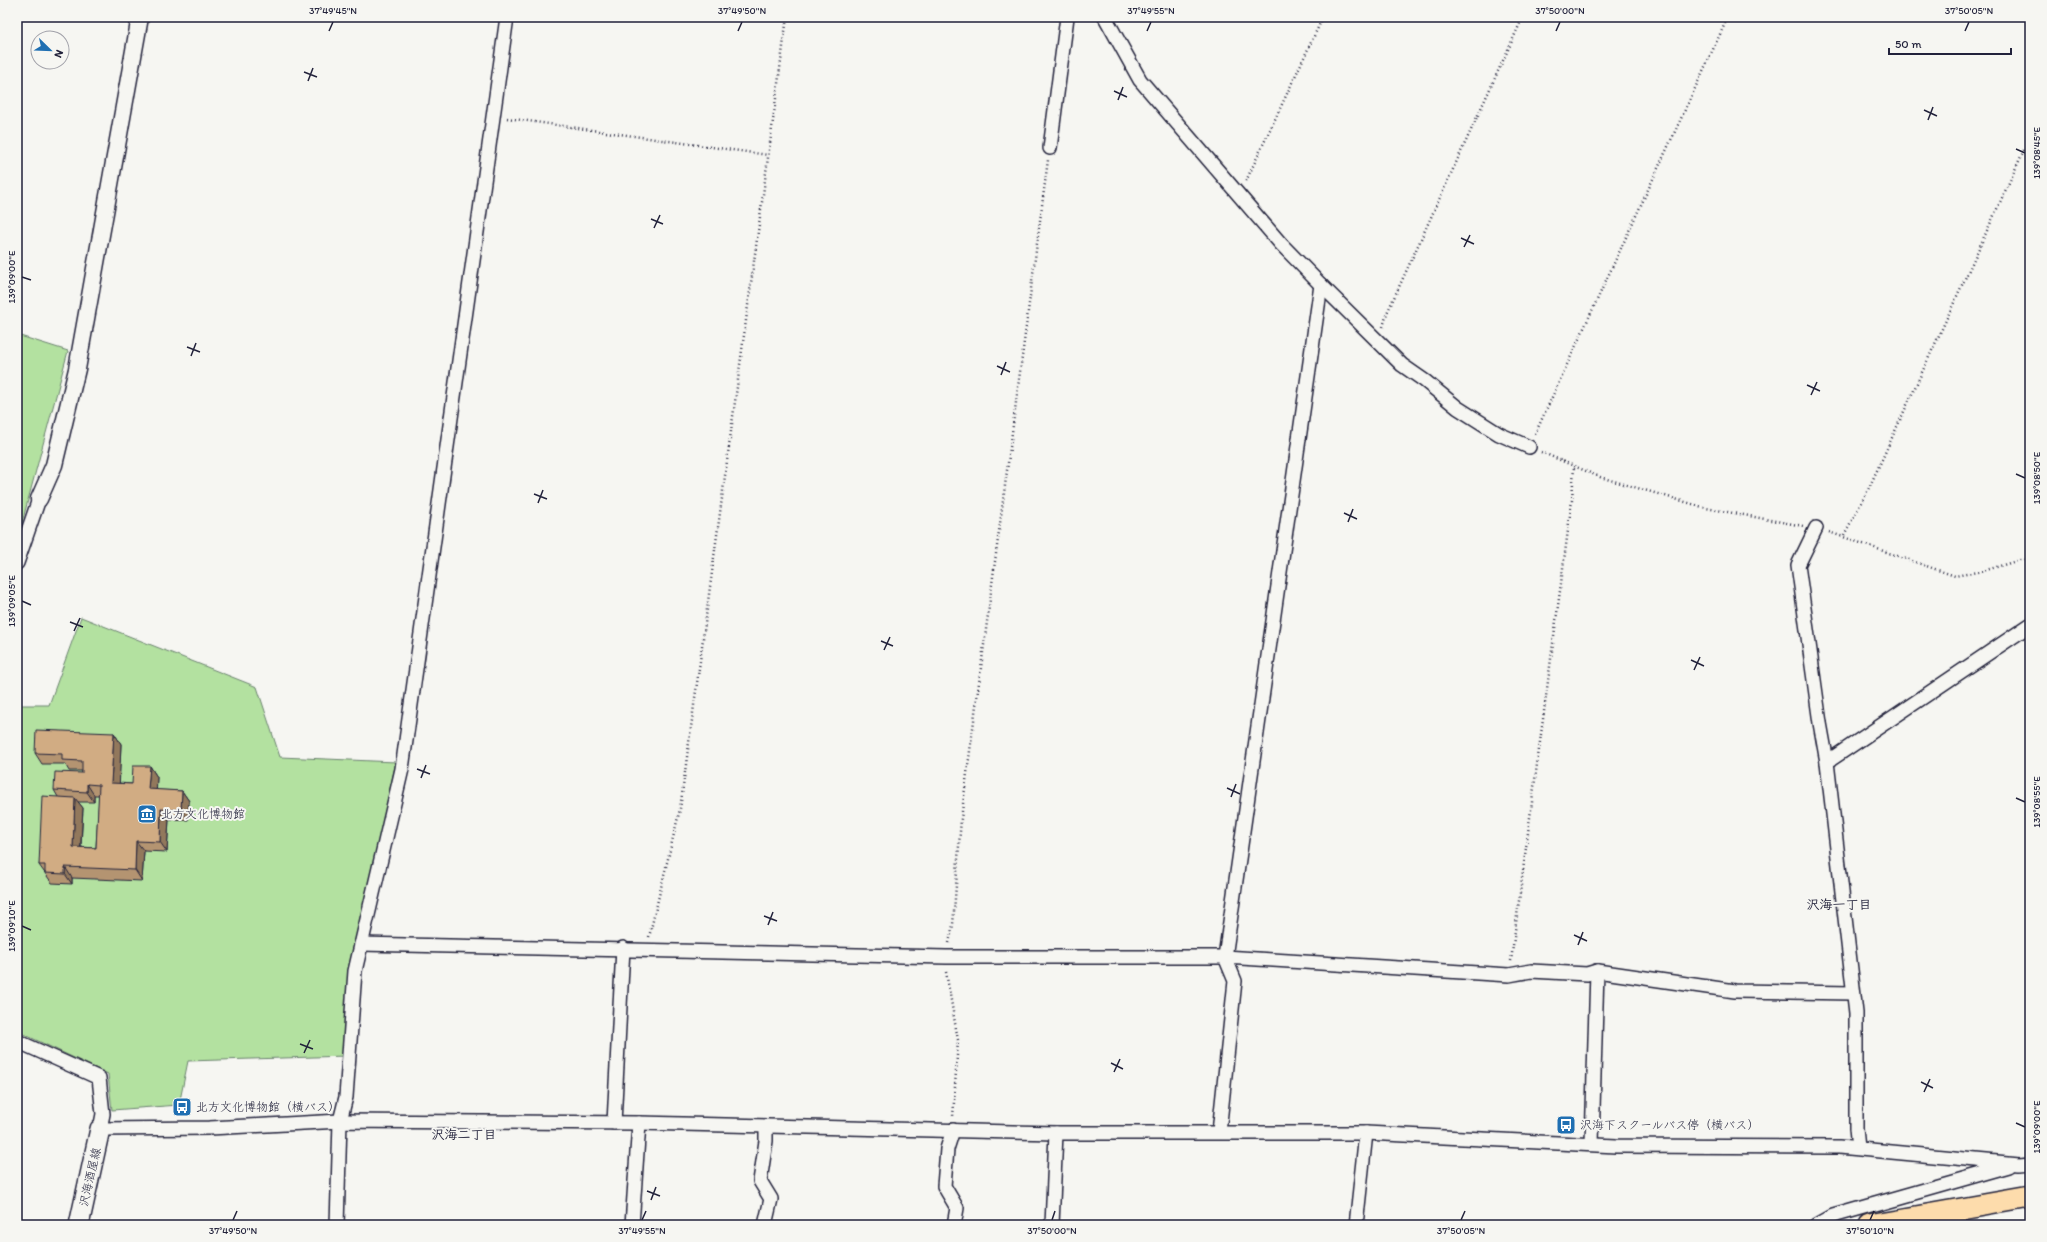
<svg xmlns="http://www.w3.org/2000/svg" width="2047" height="1242" font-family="Itim,'Klee One',sans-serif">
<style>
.green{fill:#b3e1a0;stroke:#6a826e}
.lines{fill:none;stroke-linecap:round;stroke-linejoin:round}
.minor-casing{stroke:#22223b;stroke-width:16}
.tertiary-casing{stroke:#22223b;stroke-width:19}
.secondary-casing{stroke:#22223b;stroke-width:22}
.primary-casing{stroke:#22223b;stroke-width:24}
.path{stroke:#22223b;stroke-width:2.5;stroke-dasharray:1 3;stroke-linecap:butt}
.minor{stroke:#f6f6f2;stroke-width:13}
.tertiary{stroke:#f6f6f2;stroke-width:16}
.secondary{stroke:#f6f6f2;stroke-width:19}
.primary{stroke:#fddcac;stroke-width:21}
.wall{fill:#b49471;stroke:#22223b;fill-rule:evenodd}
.shaded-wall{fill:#92785c;stroke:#22223b}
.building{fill:#d1ac83;stroke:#22223b}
.ticks{fill:none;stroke:#22223b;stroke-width:1.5}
.labels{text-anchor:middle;stroke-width:4;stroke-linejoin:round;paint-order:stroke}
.poi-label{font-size:12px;fill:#22223b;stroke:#f6f6f2;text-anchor:start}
.street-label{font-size:12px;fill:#22223b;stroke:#f6f6f2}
.neighbourhood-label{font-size:13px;font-weight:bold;fill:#22223b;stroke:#f6f6f2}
.neatline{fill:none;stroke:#22223b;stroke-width:1.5}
.ticks-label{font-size:10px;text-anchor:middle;fill:#22223b}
</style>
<rect width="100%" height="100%" fill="#f6f6f2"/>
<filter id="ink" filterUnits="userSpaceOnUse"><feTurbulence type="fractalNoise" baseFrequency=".025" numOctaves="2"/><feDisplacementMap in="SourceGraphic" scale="8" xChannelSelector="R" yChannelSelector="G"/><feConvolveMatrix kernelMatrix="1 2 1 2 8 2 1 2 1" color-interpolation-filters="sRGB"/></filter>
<g filter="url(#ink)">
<!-- green -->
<g class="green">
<path d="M17 335 68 351 17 541Z"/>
<path d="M81 617 257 687 280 757 396 762 352 960 346 1056 188 1061 179 1105 112 1110 108 1074 17 1031V705H49Z"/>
</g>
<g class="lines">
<defs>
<g id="minor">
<path d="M1105 17 1140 80 1281 244 1321 285 1402 365 1425 381 1458 408 1499 434 1529 447"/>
<path d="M1050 148 1067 17"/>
<path d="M1816 528 1798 565 1820 723 1827 762 1856 1013V1129L1858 1148"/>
<path d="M17 563 39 499"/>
<path d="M1827 762 2030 625"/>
<path d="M361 944 946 957H1225L1509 975 1531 971 1587 974 1597 971 1735 991 1853 993"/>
<path d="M17 1041 99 1078 103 1114 100 1129 210 1128 340 1121 639 1123 1056 1133H1366L1616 1146 1839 1147 2018 1164 2030 1163"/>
<path d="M614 1123 623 948"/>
<path d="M953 1130 947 1149 944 1186 957 1208 954 1225"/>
<path d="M1219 1132 1235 981 1225 957 1321 285"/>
<path d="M1592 1143 1597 971"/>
<path d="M337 1225 340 1121 346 1097 355 971 402 769 507 17"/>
<path d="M632 1225 639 1123"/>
<path d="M765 1225 771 1199 760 1181 766 1141V1126"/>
<path d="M1052 1225 1056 1133"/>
<path d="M1356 1225 1366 1133"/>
<path d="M1817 1225 1833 1216 2009 1166"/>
</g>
<path id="tertiary" d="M39 499 54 465 77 369 140 17"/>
<path id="secondary" d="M79 1225 100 1129"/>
<path id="primary" d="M1870 1225 2030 1197"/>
</defs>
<!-- minor casing -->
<use href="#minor" class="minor-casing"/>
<!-- tertiary casing -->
<use href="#tertiary" class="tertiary-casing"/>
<!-- secondary casing -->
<use href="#secondary" class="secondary-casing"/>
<!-- primary casing -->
<use href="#primary" class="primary-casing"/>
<!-- path -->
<g class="path">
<path d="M507 118 768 155"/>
<path d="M1246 181 1323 17"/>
<path d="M1383 327 1387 313 1523 17"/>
<path d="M1535 434 1728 17"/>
<path d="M1541 452 1600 477 1706 508 1803 526"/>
<path d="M1829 532 1955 576 1983 571 2030 557"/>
<path d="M1844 535 1868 490 2030 137"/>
<path d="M649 937 680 809 787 17"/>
<path d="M949 943 953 925 961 819 1048 160"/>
<path d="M1511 961 1572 500 1574 466"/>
<path d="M946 972 958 1040 953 1117"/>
</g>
<!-- minor -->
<use href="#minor" class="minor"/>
<!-- tertiary -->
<use href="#tertiary" class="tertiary"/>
<!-- secondary -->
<use href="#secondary" class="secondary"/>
<!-- primary -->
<use href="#primary" class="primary"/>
</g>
<!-- wall -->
<path class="wall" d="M114 733 121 744 119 783 132 784 150 766 157 777 156 790 182 791 189 801 188 820 169 819 167 852 144 851 142 881 72 878V884L52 883 39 865 58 797 54 790 82 773V771H69L65 764H42L35 753ZM94 795H99L96 848 81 847 83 808 78 802H94Z"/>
<!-- shaded-wall -->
<g class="shaded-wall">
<path d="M114 733 121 744 119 793 111 783Z"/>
<path d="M150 766 157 777 156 800 148 789Z"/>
<path d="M87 784 94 795V802L87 792Z"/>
<path d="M182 791 189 801 188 820 181 810Z"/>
<path d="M75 798 83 808 80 857 73 847Z"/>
<path d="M161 809 169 819 167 852 160 842Z"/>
<path d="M136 841 144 851 142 881 135 870Z"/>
<path d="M65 867 72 878V884L65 874Z"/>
</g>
<!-- building -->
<path class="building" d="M36 730 114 733 111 783 132 784 133 766H150L148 789 182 791 181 810 161 809 160 842 136 841 135 870 65 867V874L45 873V865H39L42 796 75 798 73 847 96 848 99 785 87 784V792L54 790 55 772 82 773V761L62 760V754L35 753Z"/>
</g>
<!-- ticks -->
<path class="ticks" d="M329 31 333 22M738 31 742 22M1147 31 1151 22M1556 31 1560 22M1965 31 1969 22M304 72 317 77M308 81 313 68M1114 91 1127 97M1118 100 1123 87M1924 110 1937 116M1928 120 1933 107M2016 149 2025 153M651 219 663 224M654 228 660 215M1461 238 1474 244M1464 247 1470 235M22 277 31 280M187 347 200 352M191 356 196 343M997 366 1010 372M1001 375 1006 362M1807 385 1820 391M1811 395 1817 382M2016 474 2025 478M534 494 547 499M538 503 543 490M1344 513 1357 519M1348 522 1353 509M22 601 31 605M70 622 83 627M74 631 80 618M881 641 893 646M884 650 890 637M1691 660 1704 666M1694 670 1700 657M417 769 430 774M421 778 426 765M1227 788 1240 794M1231 797 1236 784M2016 798 2025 802M764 916 777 921M768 925 773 912M22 926 31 930M1574 935 1587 941M1578 945 1583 932M300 1044 313 1049M304 1053 310 1040M1111 1063 1123 1069M1114 1072 1120 1059M1921 1082 1933 1088M1924 1092 1930 1079M2016 1123 2025 1127M647 1191 660 1196M651 1200 656 1187M233 1220 237 1211M642 1220 646 1211M1052 1220 1055 1211M1461 1220 1465 1211M1870 1220 1874 1211"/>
<!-- icons -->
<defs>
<symbol id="museum-square" viewBox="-11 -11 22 22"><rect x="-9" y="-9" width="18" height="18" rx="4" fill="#1f6fb2" stroke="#f6f6f2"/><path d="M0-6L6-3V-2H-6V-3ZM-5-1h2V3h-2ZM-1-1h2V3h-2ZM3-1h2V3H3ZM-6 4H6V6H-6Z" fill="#fff"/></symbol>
<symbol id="bus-square" viewBox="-11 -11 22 22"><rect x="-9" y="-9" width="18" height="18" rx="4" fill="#1f6fb2" stroke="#f6f6f2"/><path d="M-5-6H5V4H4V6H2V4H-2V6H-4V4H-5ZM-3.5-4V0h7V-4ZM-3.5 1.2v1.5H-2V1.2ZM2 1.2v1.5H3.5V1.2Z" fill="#fff"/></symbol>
</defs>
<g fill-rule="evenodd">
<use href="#museum-square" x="136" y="803" width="22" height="22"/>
<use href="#bus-square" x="171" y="1096" width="22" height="22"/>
<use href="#bus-square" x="1555" y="1114" width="22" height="22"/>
</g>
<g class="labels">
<!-- poi labels -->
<g class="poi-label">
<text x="161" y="818">北方文化博物館</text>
<text x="196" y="1111">北方文化博物館（横バス）</text>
<text x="1580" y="1129">沢海下スクールバス停（横バス）</text>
</g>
<!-- street labels -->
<g class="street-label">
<text transform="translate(90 1177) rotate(-77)" y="4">沢海酒屋線</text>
</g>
<!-- neighbourhood labels -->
<g class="neighbourhood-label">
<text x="1839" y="909">沢海一丁目</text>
<text x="464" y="1139">沢海二丁目</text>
</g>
</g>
<!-- margin -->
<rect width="2047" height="1242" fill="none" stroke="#f6f6f2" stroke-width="44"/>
<!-- north arrow -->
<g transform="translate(50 50) rotate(113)"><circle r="19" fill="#f6f6f2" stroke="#a1a1a9"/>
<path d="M0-3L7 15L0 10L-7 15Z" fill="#1f6fb2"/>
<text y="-6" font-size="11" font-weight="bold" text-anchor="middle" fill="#22223b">N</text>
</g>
<!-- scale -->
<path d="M1889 48v6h122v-6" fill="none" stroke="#22223b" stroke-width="2"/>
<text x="1895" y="48" font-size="12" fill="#22223b" stroke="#f6f6f2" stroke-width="3" paint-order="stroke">50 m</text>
<rect x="22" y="22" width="2003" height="1198" class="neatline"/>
<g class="ticks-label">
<text x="333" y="14">37°49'45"N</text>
<text x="742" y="14">37°49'50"N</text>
<text x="1151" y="14">37°49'55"N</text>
<text x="1560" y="14">37°50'00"N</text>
<text x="1969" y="14">37°50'05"N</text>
<text transform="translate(2036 153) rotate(-90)" y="4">139°08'45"E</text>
<text transform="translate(11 277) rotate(-90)" y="4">139°09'00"E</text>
<text transform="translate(2036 478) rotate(-90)" y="4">139°08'50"E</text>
<text transform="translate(11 601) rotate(-90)" y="4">139°09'05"E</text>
<text transform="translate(2036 802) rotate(-90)" y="4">139°08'55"E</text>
<text transform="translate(11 926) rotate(-90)" y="4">139°09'10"E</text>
<text transform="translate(2036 1127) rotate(-90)" y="4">139°09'00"E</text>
<text x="233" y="1234">37°49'50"N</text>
<text x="642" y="1234">37°49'55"N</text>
<text x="1052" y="1234">37°50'00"N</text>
<text x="1461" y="1234">37°50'05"N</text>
<text x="1870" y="1234">37°50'10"N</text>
</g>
</svg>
